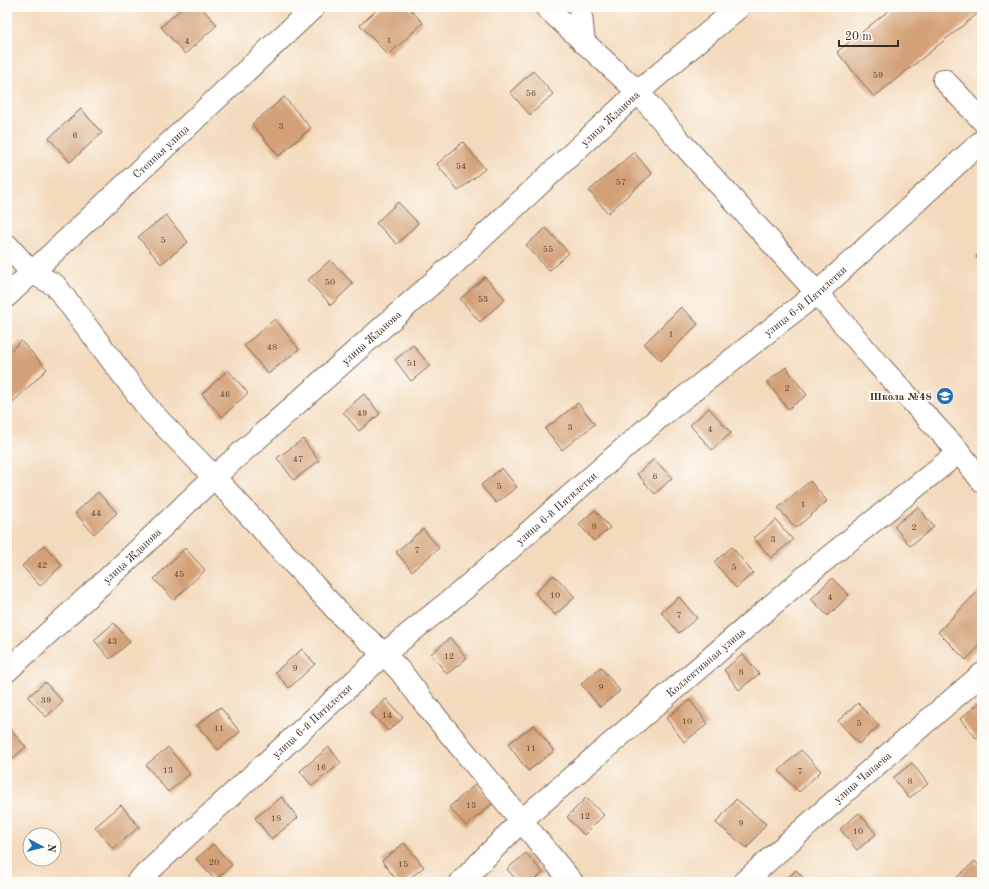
<svg xmlns="http://www.w3.org/2000/svg" width="989" height="889" font-family="'Old Standard TT',serif">
<style>
.building{fill:#d3a077}
.lines{fill:none;stroke-linecap:round;stroke-linejoin:round}
.minor-casing{stroke:#7c6856;stroke-width:24}
.minor{stroke:#fff;stroke-width:22}
.labels{text-anchor:middle;stroke-width:3.5;stroke-linejoin:round;paint-order:stroke}
.number-label{font-size:9px;fill:#614834}
.street-label{font-size:11px;fill:#3b2a1e;stroke:#fdfcf7}
.poi-label{font-size:11px;font-weight:bold;fill:#3b2a1e;stroke:#fdfcf7;text-anchor:end}
</style>
<rect width="100%" height="100%" fill="#fdfcf7"/>
<filter id="ink" filterUnits="userSpaceOnUse"><feTurbulence type="fractalNoise" baseFrequency=".025" numOctaves="2"/><feDisplacementMap in="SourceGraphic" scale="8" xChannelSelector="R" yChannelSelector="G"/><feConvolveMatrix kernelMatrix="1 2 1 2 8 2 1 2 1" color-interpolation-filters="sRGB"/></filter>
<filter id="wash" filterUnits="userSpaceOnUse"><feTurbulence type="fractalNoise" baseFrequency=".012" numOctaves="4" result="noise"/><feDisplacementMap in="SourceGraphic" scale="16" xChannelSelector="R" yChannelSelector="G"/><feGaussianBlur stdDeviation="0.9" result="paint"/><feColorMatrix in="noise" values="0 0 0 0 0 0 0 0 0 0 0 0 0 0 0 0 0 1.4 0 .05"/><feComposite in="paint" operator="in"/></filter>
<g filter="url(#wash)">
<rect width="100%" height="100%" fill="#f4dabd"/>
<g id="blocks">
<!-- building -->
<g class="building">
<path d="M183 7H201L217 25 185 54 161 27Z"/>
<path d="M380 7H408L423 23 388 55 360 25Z"/>
<path d="M893 7H982V10L874 97 837 52Z"/>
<path d="M533 71 553 94 530 115 510 92Z"/>
<path d="M284 97 311 128 279 156 252 124Z"/>
<path d="M81 109 102 133 70 162 49 138Z"/>
<path d="M463 142 485 169 458 191 437 164Z"/>
<path d="M634 152 652 174 608 213 589 191Z"/>
<path d="M398 202 418 223 397 244 376 223Z"/>
<path d="M166 215 188 242 161 264 138 237Z"/>
<path d="M546 228 569 253 549 271 526 245Z"/>
<path d="M982 251V263L976 257Z"/>
<path d="M330 260 353 284 331 305 308 280Z"/>
<path d="M485 277 505 299 480 322 460 299Z"/>
<path d="M681 307 698 324 661 361 644 344Z"/>
<path d="M275 319 299 349 268 374 244 345Z"/>
<path d="M21 341 47 369 9 406 7 404V354Z"/>
<path d="M413 345 430 366 411 381 395 360Z"/>
<path d="M786 367 807 395 788 409 767 382Z"/>
<path d="M228 370 248 393 222 417 202 394Z"/>
<path d="M364 394 380 414 359 431 343 412Z"/>
<path d="M578 403 595 424 562 450 545 429Z"/>
<path d="M709 408 731 433 712 450 690 425Z"/>
<path d="M303 439 319 461 294 480 277 458Z"/>
<path d="M654 459 672 478 655 494 637 474Z"/>
<path d="M502 468 517 487 496 503 481 485Z"/>
<path d="M810 481 827 501 796 528 778 508Z"/>
<path d="M98 492 117 513 94 534 75 513Z"/>
<path d="M918 507 934 527 910 546 894 526Z"/>
<path d="M595 510 610 528 594 541 579 524Z"/>
<path d="M776 520 793 540 771 558 754 538Z"/>
<path d="M423 529 439 548 412 571 396 552Z"/>
<path d="M44 545 62 565 40 586 22 566Z"/>
<path d="M732 547 753 573 736 588 714 562Z"/>
<path d="M185 548 205 570 174 600 154 579Z"/>
<path d="M554 575 575 597 555 615 535 593Z"/>
<path d="M832 578 849 595 828 616 811 599Z"/>
<path d="M982 587V643L966 660 938 632Z"/>
<path d="M679 597 697 618 679 633 661 612Z"/>
<path d="M114 623 130 642 110 659 94 640Z"/>
<path d="M450 638 467 658 447 674 431 654Z"/>
<path d="M302 649 315 664 289 688 275 672Z"/>
<path d="M743 654 759 674 739 690 724 670Z"/>
<path d="M601 667 620 691 600 707 581 684Z"/>
<path d="M45 682 63 702 46 717 28 697Z"/>
<path d="M386 699 403 718 388 731 371 713Z"/>
<path d="M690 700 708 724 684 742 666 718Z"/>
<path d="M858 703 879 726 859 744 838 721Z"/>
<path d="M979 703 982 706V733L976 738 960 719Z"/>
<path d="M220 707 240 732 218 750 197 725Z"/>
<path d="M7 725 26 747 7 763Z"/>
<path d="M534 725 554 751 528 771 508 744Z"/>
<path d="M168 747 190 774 168 792 146 765Z"/>
<path d="M329 747 341 763 312 786 300 771Z"/>
<path d="M801 750 821 771 799 792 779 771Z"/>
<path d="M912 763 928 784 909 798 893 778Z"/>
<path d="M476 784 493 803 466 826 449 807Z"/>
<path d="M282 797 298 818 271 839 255 818Z"/>
<path d="M586 798 604 815 584 835 567 817Z"/>
<path d="M736 799 766 824 747 848 716 823Z"/>
<path d="M121 805 139 827 113 849 95 827Z"/>
<path d="M859 813 876 834 857 850 840 829Z"/>
<path d="M404 843 424 867 405 882H398L382 861Z"/>
<path d="M213 844 232 865 215 880 196 859Z"/>
<path d="M526 853 543 873 532 882H518L507 869Z"/>
<path d="M975 861 982 870V882H958L955 879Z"/>
<path d="M796 870 808 882H784Z"/>
</g>
</g>
</g>
<g filter="url(#ink)">
<use href="#blocks" fill-opacity="0" stroke="#7c6856" stroke-width="1"/>
<g class="lines">
<defs>
<g id="minor">
<path d="M546 7 638 92 680 141 817 293 876 362 959 452 982 481"/>
<path d="M580 7 584 43"/>
<path d="M944 80 982 120"/>
<path d="M7 245 31 272 55 285 151 412 214 477 343 617 384 654 401 672 426 705 572 882"/>
<path id="s1" d="M7 296 314 7"/>
<path id="s2" d="M7 671 133 555 214 477 455 263 638 92 739 7"/>
<path id="s3" d="M137 882 384 654 463 590 662 415 817 293 982 141"/>
<path id="s4" d="M461 882 522 820 814 569 959 452"/>
<path id="s5" d="M744 882 854 784 982 674"/>
</g>
</defs>
<!-- minor casing -->
<use href="#minor" class="minor-casing"/>
<!-- minor -->
<use href="#minor" class="minor"/>
</g>
</g>
<!-- icons -->
<defs>
<symbol id="school-disc" viewBox="-11 -11 22 22"><circle r="9.5" fill="#1f6fb2" stroke="#fdfcf7"/><path d="M0-5L7-2L0 1L-7-2ZM-4 1L0 2.5L4 1V4Q0 6-4 4Z" fill="#fff"/></symbol>
</defs>
<g fill-rule="evenodd">
<use href="#school-disc" x="935" y="386" width="20" height="20"/>
</g>
<g class="labels">
<!-- number labels -->
<g class="number-label">
<text x="389" y="43">1</text>
<text x="187" y="44">4</text>
<text x="878" y="78">59</text>
<text x="531" y="96">56</text>
<text x="281" y="129">3</text>
<text x="75" y="138">6</text>
<text x="461" y="169">54</text>
<text x="621" y="185">57</text>
<text x="163" y="243">5</text>
<text x="548" y="252">55</text>
<text x="330" y="285">50</text>
<text x="483" y="302">53</text>
<text x="671" y="337">1</text>
<text x="272" y="350">48</text>
<text x="412" y="366">51</text>
<text x="787" y="391">2</text>
<text x="225" y="397">46</text>
<text x="362" y="416">49</text>
<text x="570" y="430">3</text>
<text x="710" y="432">4</text>
<text x="298" y="462">47</text>
<text x="655" y="479">6</text>
<text x="499" y="489">5</text>
<text x="803" y="507">1</text>
<text x="96" y="516">44</text>
<text x="594" y="529">8</text>
<text x="914" y="530">2</text>
<text x="773" y="542">3</text>
<text x="417" y="553">7</text>
<text x="42" y="568">42</text>
<text x="734" y="570">5</text>
<text x="179" y="577">45</text>
<text x="555" y="598">10</text>
<text x="830" y="600">4</text>
<text x="679" y="618">7</text>
<text x="112" y="644">43</text>
<text x="449" y="659">12</text>
<text x="295" y="671">9</text>
<text x="741" y="675">8</text>
<text x="601" y="690">9</text>
<text x="46" y="703">39</text>
<text x="387" y="718">14</text>
<text x="687" y="724">10</text>
<text x="859" y="726">5</text>
<text x="219" y="731">11</text>
<text x="531" y="751">11</text>
<text x="321" y="770">16</text>
<text x="168" y="773">13</text>
<text x="800" y="774">7</text>
<text x="910" y="784">8</text>
<text x="471" y="808">13</text>
<text x="585" y="819">12</text>
<text x="276" y="821">18</text>
<text x="741" y="826">9</text>
<text x="858" y="834">10</text>
<text x="214" y="865">20</text>
<text x="403" y="867">15</text>
</g>
<!-- street labels -->
<g class="street-label">
<text dy="4" stroke="none"><textPath href="#s2" startOffset="818">улица Жданова</textPath></text>
<text dy="4" stroke="none"><textPath href="#s1" startOffset="211">Степная улица</textPath></text>
<text dy="4" stroke="none"><textPath href="#s3" startOffset="886">улица 6-й Пятилетки</textPath></text>
<text dy="4" stroke="none"><textPath href="#s2" startOffset="494">улица Жданова</textPath></text>
<text dy="4" stroke="none"><textPath href="#s3" startOffset="562">улица 6-й Пятилетки</textPath></text>
<text dy="4" stroke="none"><textPath href="#s2" startOffset="170">улица Жданова</textPath></text>
<text dy="4" stroke="none"><textPath href="#s4" startOffset="329">Коллективная улица</textPath></text>
<text dy="4" stroke="none"><textPath href="#s3" startOffset="238">улица 6-й Пятилетки</textPath></text>
<text dy="4" stroke="none"><textPath href="#s5" startOffset="158">улица Чапаева</textPath></text>
</g>
<!-- poi labels -->
<g class="poi-label">
<text x="932" y="400">Школа №48</text>
</g>
</g>
<!-- margin -->
<rect width="989" height="889" fill="none" stroke="#fdfcf7" stroke-width="24"/>
<!-- north arrow -->
<g transform="translate(42 847) rotate(97)"><circle r="19" fill="#fdfcf7" stroke="#afa8a0"/>
<path d="M0-3L7 15L0 10L-7 15Z" fill="#1f6fb2"/>
<text y="-6" font-size="11" font-weight="bold" text-anchor="middle" fill="#3b2a1e">N</text>
</g>
<!-- scale -->
<path d="M839 40v6h59v-6" fill="none" stroke="#3b2a1e" stroke-width="2"/>
<text x="845" y="40" font-size="12" fill="#3b2a1e" stroke="#fdfcf7" stroke-width="3" paint-order="stroke">20 m</text>
</svg>
